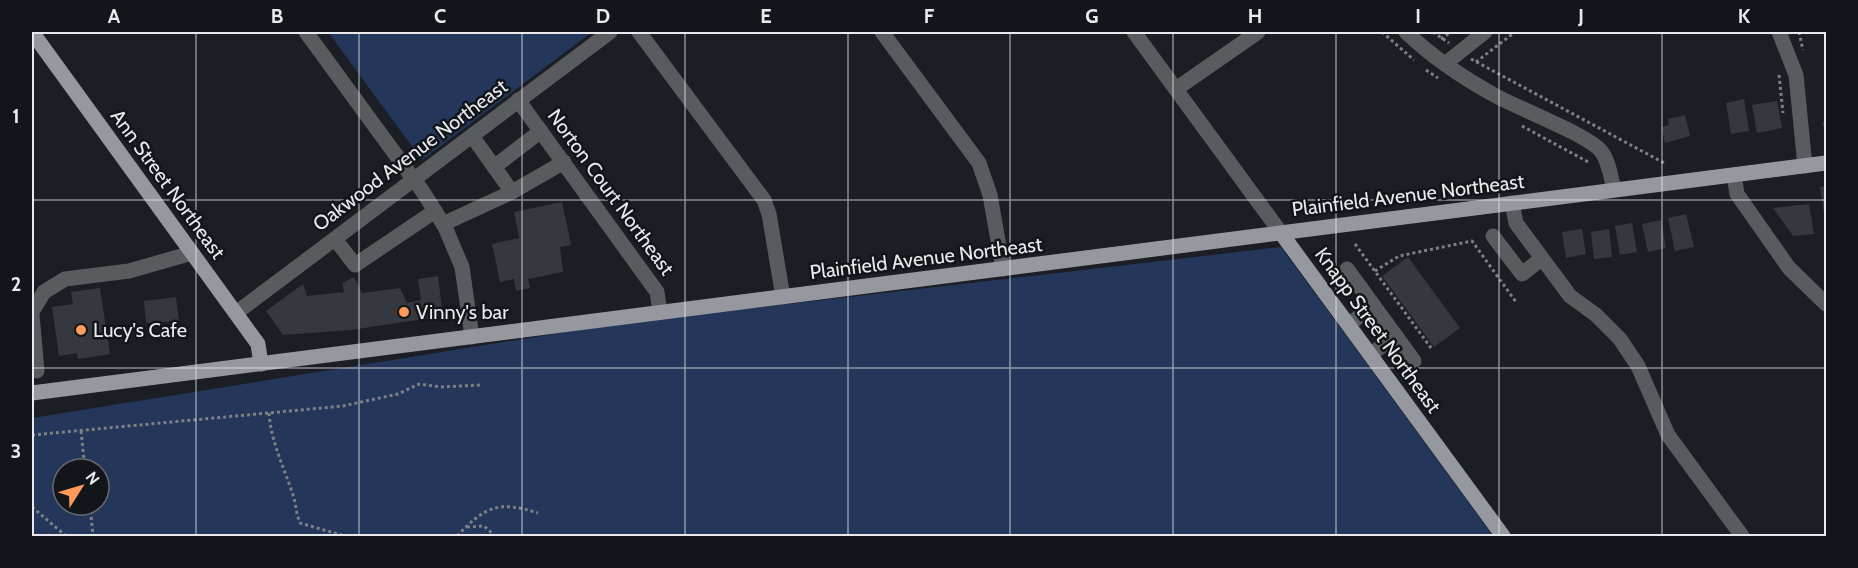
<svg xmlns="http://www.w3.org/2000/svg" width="1858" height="568" font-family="Cabin,sans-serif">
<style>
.green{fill:#243659;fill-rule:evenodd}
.building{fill:#35393f}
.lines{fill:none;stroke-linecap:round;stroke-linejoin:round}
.path{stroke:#7e8086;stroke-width:3;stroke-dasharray:3 3;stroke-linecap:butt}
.minor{stroke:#595b5e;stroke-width:15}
.major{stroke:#95989f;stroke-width:15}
.grid{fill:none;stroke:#e8eaee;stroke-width:1.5;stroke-opacity:0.55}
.poi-dot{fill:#ff9b5a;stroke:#12151a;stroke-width:2}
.labels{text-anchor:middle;stroke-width:5;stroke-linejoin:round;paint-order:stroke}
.street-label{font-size:20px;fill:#e8eaee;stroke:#12151a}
.poi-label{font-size:20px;fill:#e8eaee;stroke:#12151a;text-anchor:start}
.neatline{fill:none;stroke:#e8eaee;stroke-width:2}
.grid-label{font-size:20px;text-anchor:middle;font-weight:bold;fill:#e8eaee}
</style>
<rect width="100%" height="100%" fill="#1b1e24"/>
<!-- green -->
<g class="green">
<path d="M328 32H592L422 160Z"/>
<path d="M1281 247 1493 536H32V418L616 324ZM63 469H99V505H63Z"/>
</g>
<!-- building -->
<g class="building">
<path d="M1744 99 1749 131 1731 134 1726 103Z"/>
<path d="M1777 101 1782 128 1757 133 1752 105Z"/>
<path d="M1685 115 1690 136 1665 143 1661 127 1669 125 1668 119Z"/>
<path d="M1826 116V129L1822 125Z"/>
<path d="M1826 186V221H1825L1820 187Z"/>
<path d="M562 202 571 245 560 247 563 272 528 279 530 288 516 291 514 279 500 282 492 244 519 238 514 212Z"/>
<path d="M1809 204 1814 234 1793 236 1773 208Z"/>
<path d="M1686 214 1694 247 1675 251 1668 218Z"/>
<path d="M1661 220 1666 248 1648 252 1642 224Z"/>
<path d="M1632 223 1637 252 1620 255 1615 226Z"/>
<path d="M1582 229 1586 254 1566 258 1562 232Z"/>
<path d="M1609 229 1612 257 1594 259 1591 232Z"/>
<path d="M1408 257 1460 328 1434 347 1382 276Z"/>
<path d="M438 276 443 316 351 330 283 335 266 311 303 284 307 296 344 292 342 283 354 277 362 293 400 288 407 303 421 300 418 279Z"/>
<path d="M100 288 110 354 78 359 77 353 59 356 52 307 73 304 71 292Z"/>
<path d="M176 297 179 321 146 323 144 301Z"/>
</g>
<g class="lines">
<!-- path -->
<g class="path">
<path d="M1382 32 1414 60"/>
<path d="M1433 32 1449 43"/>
<path d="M1799 32 1803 50"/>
<path d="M1441 39 1451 32"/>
<path d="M1471 59 1666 164"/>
<path d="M1476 62 1515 32"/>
<path d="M1426 70 1438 78"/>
<path d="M1779 75 1783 113"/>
<path d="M1522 126 1590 163"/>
<path d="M1355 244 1431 348"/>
<path d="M1375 271 1399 256 1472 241 1516 302"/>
<path d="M269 413C271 442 284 467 293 495 296 504 296 514 300 523L345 536"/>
<path d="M81 431 85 469"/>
<path d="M32 435 343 406 398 394 419 384 441 387 481 385"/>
<path d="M90 505 93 536"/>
<path d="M32 507 66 536"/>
<path d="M467 527 484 526 495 536"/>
<path d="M457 536C485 507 497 500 538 513"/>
</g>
<!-- minor -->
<g class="minor">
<path d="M306 32 423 192 445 227 462 267 472 337"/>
<path d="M639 32 764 200 769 214 783 297"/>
<path d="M882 32 979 163 990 195 1003 269"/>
<path d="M1134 32 1281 233"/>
<path d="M1406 32C1431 56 1465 79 1496 96 1518 108 1588 135 1601 151 1609 161 1611 178 1614 190"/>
<path d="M1779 32 1796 75 1805 166"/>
<path d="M1446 63 1485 32"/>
<path d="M1176 89 1258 32"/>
<path d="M518 100 657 292 660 312"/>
<path d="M472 136 512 192"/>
<path d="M494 167 541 131"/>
<path d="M1734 175 1737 194 1789 268 1826 304"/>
<path d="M1512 203 1516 223 1570 296 1596 315 1620 339 1638 366 1668 435 1742 536"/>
<path d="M443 224 512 192 564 162"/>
<path d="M1493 236 1522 274 1541 259"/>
<path d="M335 239 355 265 435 211"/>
<path d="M1347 269 1414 361"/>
<path d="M32 312 44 292 65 279 129 271 192 253"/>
<path d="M236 313 610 32"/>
<path d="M32 315 37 371"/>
<path d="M1349 324 1374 306"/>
<path d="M1371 354 1396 336"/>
</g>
<!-- major -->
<g class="major">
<path d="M32 32 258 344 261 364"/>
<path d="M1281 233 1503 536"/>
<path d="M32 393 1826 163"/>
</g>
</g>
<!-- grid -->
<path class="grid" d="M196 32V536M359 32V536M522 32V536M685 32V536M848 32V536M1010 32V536M1173 32V536M1336 32V536M1499 32V536M1662 32V536M32 200H1826M32 368H1826"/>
<!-- markers -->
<g class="poi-dot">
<circle cx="404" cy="312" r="6"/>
<circle cx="81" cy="330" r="6"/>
</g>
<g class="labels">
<!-- street labels -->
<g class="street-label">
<text transform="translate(410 155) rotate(-37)" y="7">Oakwood Avenue Northeast</text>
<text transform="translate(168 184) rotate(54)" y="7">Ann Street Northeast</text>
<text transform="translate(611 192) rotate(54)" y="7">Norton Court Northeast</text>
<text transform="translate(1408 195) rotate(-7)" y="7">Plainfield Avenue Northeast</text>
<text transform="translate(926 258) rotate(-7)" y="7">Plainfield Avenue Northeast</text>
<text transform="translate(1378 330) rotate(54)" y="7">Knapp Street Northeast</text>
</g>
<!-- poi labels -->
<g class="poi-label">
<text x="416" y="319">Vinny's bar</text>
<text x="93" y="337">Lucy's Cafe</text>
</g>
</g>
<!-- border -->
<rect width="1858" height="568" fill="none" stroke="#12151a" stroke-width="66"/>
<!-- north arrow -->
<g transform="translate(81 487) rotate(53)"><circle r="28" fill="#12151a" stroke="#686a6f" stroke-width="1.5"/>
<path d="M0-4.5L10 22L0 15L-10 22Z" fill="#ff9b5a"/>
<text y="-9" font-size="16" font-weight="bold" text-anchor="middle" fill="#e8eaee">N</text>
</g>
<rect x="33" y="33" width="1792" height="502" class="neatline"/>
<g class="grid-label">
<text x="114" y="23">A</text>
<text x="277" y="23">B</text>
<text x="440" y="23">C</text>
<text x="603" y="23">D</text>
<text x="766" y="23">E</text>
<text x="929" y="23">F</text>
<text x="1092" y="23">G</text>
<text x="1255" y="23">H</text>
<text x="1418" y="23">I</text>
<text x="1581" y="23">J</text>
<text x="1744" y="23">K</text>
<text x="16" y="123">1</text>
<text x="16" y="291">2</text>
<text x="16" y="458">3</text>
</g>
</svg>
